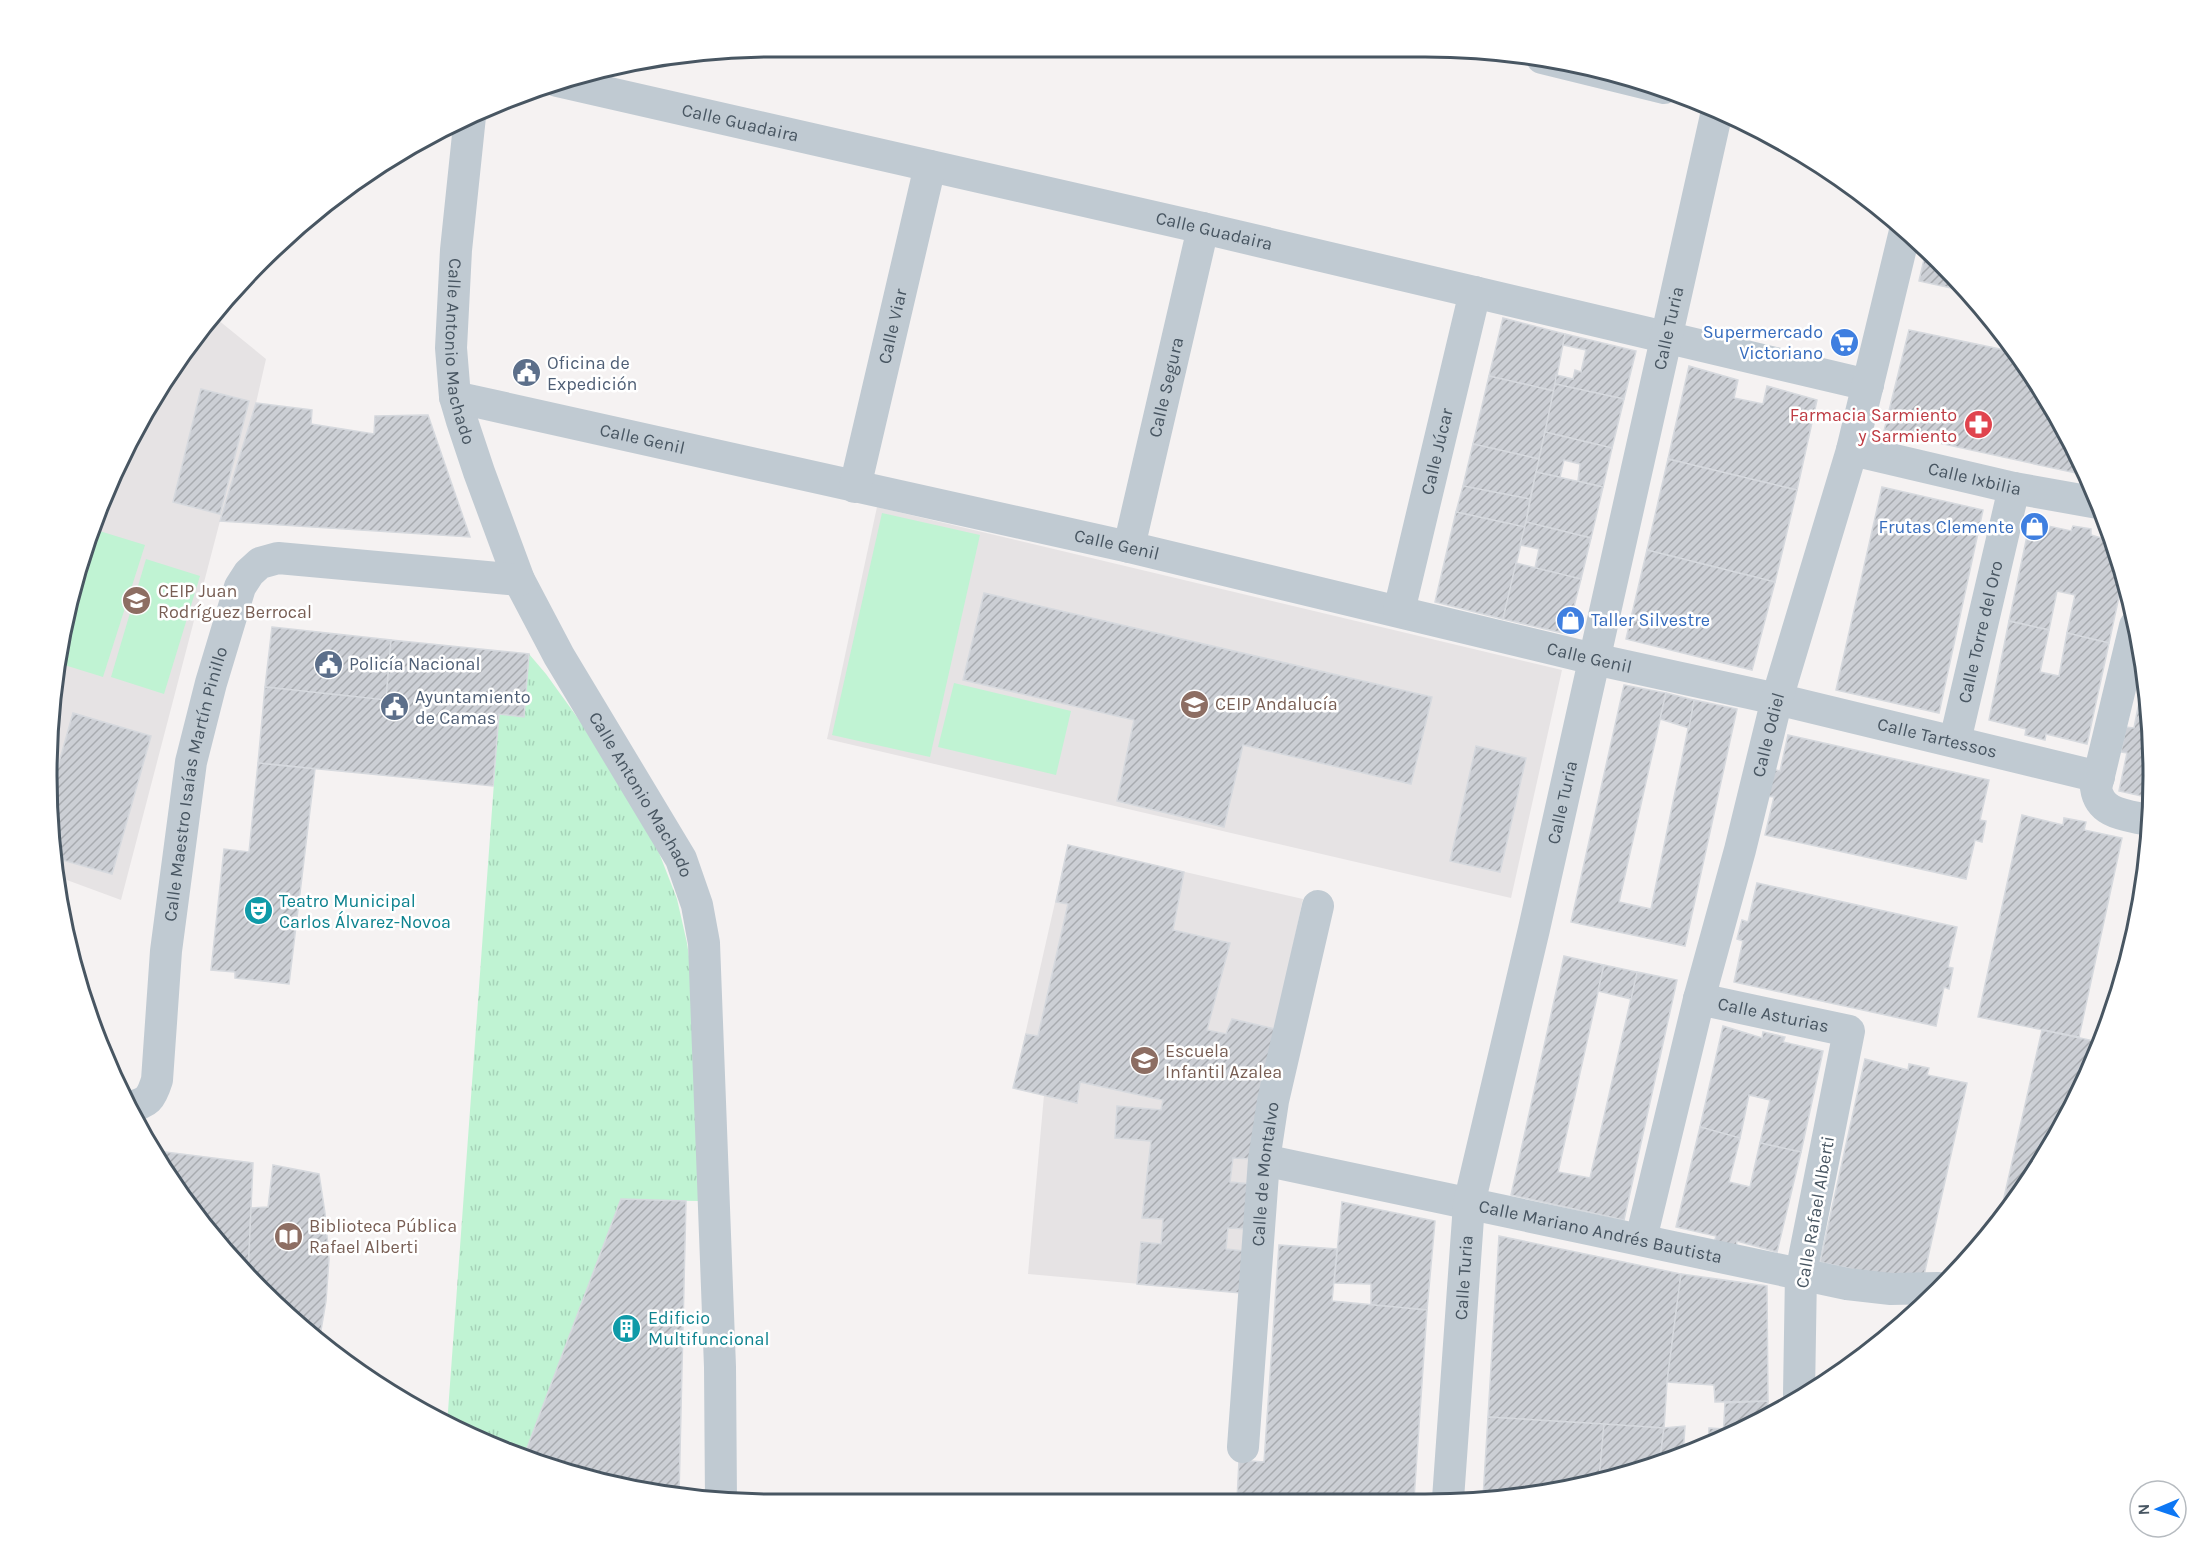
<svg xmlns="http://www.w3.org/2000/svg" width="2200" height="1551" font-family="Karla,sans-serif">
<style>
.education{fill:#e6e3e4}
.green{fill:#c0f3d3}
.park{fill:url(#park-tufts)}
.building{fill:url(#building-hatch);stroke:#d6d9de;stroke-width:1.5}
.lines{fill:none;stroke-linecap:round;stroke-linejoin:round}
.minor{stroke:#c0cad2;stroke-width:32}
.labels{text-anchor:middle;stroke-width:5;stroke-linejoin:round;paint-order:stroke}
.street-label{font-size:18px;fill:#485662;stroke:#fff}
.shop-label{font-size:18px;fill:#366cbe;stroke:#fff;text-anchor:end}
.service-label{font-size:18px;fill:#4e5e75;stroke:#fff;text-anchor:start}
.health-label{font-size:18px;fill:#be3a42;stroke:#fff;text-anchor:end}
.education-label{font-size:18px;fill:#785e54;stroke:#fff;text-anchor:start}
.culture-label{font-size:18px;fill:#0d838f;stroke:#fff;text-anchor:start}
.rim{fill:none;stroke:#485662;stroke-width:3}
</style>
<defs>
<pattern id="park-tufts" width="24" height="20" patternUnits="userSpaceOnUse" patternTransform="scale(1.5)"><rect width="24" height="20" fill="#c0f3d3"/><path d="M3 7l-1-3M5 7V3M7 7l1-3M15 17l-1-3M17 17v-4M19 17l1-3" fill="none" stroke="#a6d2b8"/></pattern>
<pattern id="building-hatch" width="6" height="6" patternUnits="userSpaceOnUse" patternTransform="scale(1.5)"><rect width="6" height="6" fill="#cccfd5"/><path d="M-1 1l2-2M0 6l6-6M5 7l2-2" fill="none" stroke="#a8abb0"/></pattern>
</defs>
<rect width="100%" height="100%" fill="#f5f2f2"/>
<!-- education -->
<g class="education">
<path d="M212 315 266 359 256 403 220 521 121 900 56 876 47 776 53 681 102 496 169 371Z"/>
<path d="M877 507 1562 670 1511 898 827 739Z"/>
<path d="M1068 845 1303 899 1256 1118 1241 1293 1028 1274 1044 1095 1013 1088Z"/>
</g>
<!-- green -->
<g class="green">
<path d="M882 513 980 535 930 757 832 735Z"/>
<path d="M93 529 145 545 103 677 58 663Z"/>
<path d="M146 559 200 576 164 694 111 677Z"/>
<path d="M954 683 1071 711 1056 775 938 747Z"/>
</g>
<!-- park -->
<path class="park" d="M529 654 546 674 616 771 649 827 677 899 687 943 693 984 700 1201 621 1200 524 1456 447 1425 499 714 524 717Z"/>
<!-- building -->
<g class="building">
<path d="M1926 251 1969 292 1919 281Z"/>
<path d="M1503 318 1565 334 1554 391 1489 376Z"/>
<path d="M1909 330 2014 352 2056 411 2085 475 1884 431Z"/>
<path d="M1565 334 1636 351 1624 399 1555 384 1556 375 1573 379 1575 370 1581 372 1586 350 1563 345Z"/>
<path d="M1689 366 1738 380 1734 398 1763 404 1767 386 1817 400 1797 490 1668 459Z"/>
<path d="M1489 376 1554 391 1539 459 1473 444Z"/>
<path d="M1555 384 1624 399 1612 448 1545 432Z"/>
<path d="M201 389 249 401 220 514 173 502Z"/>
<path d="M256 403 312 410 311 424 374 434 375 416 428 415 470 537 220 521Z"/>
<path d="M1545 432 1612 448 1603 487 1578 481 1580 464 1564 460 1560 477 1536 472Z"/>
<path d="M1473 444 1539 459 1530 499 1463 486Z"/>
<path d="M1668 459 1797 490 1775 582 1647 550Z"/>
<path d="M1536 472 1603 487 1591 538 1526 522Z"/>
<path d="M1463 486 1530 499 1525 527 1456 512Z"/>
<path d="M1882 487 1983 510 1939 713 1836 690Z"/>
<path d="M1456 512 1525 527 1503 619 1435 602Z"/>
<path d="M1526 522 1591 538 1581 579 1535 568 1539 549 1520 545Z"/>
<path d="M2030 522 2071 531 2073 526 2091 529V535L2115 542 2123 578 2109 643 2067 633 2075 595 2057 591 2049 630 2009 621Z"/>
<path d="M1647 550 1775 582 1752 670 1626 639Z"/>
<path d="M1516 563 1581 579 1567 634 1503 619Z"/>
<path d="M984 593 1432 697 1411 784 1243 745 1224 827 1117 801 1134 720 963 680Z"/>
<path d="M2009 621 2049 630 2040 672 2059 676 2067 633 2109 643 2087 744 2046 734 2045 740 2025 735 2026 729 1989 720Z"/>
<path d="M272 627 391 640 386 700 265 687Z"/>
<path d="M391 640 529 654 524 717 499 714 493 786 258 763 265 687 386 700Z"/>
<path d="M1624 685 1666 693 1619 902 1651 909 1694 700 1737 709 1685 946 1571 922Z"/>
<path d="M2141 692 2148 694 2151 798 2119 791 2127 753 2121 752 2126 727 2134 728Z"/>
<path d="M1666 693 1694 700 1689 728 1660 719Z"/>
<path d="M73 713 151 736 112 874 55 858 49 798Z"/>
<path d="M1788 735 1989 780 1980 820 1986 821 1982 842 1975 840 1966 879 1765 835 1774 797 1767 796 1772 769 1780 771Z"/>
<path d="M1476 746 1526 758 1500 872 1450 861Z"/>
<path d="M258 763 315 769 289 984 235 978V972L211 970 224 849 249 852Z"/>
<path d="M2022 815 2063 825 2064 818 2086 822 2084 830 2122 838 2079 1037 1978 1017Z"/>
<path d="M1068 845 1184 872 1173 930 1230 943 1207 1030 1226 1034 1232 1019 1275 1029 1252 1159 1233 1158 1230 1182 1251 1184 1246 1229 1228 1228 1226 1249 1244 1251 1241 1293 1137 1284 1141 1242 1161 1244 1163 1219 1142 1218 1151 1141 1115 1138 1117 1106 1161 1110 1163 1100 1080 1082 1077 1103 1013 1088 1026 1034 1038 1036 1068 904 1056 902Z"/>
<path d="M1757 883 1957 927 1948 967 1953 968 1949 989 1944 987 1936 1026 1734 982 1743 941 1737 939 1742 920 1748 922Z"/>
<path d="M1564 956 1604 965 1558 1172 1590 1178 1637 972 1677 980 1624 1220 1511 1195Z"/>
<path d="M1604 965 1637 972 1631 999 1598 991Z"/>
<path d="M1723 1026 1762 1038 1763 1032 1785 1037 1783 1042 1823 1051 1801 1152 1760 1143 1770 1100 1749 1095 1740 1138 1700 1127Z"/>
<path d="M2042 1030 2099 1042 2078 1098 1998 1224Z"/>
<path d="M1865 1059 1908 1070 1909 1064 1929 1068 1927 1075 1967 1083 1922 1284 1820 1262Z"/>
<path d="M1700 1127 1740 1138 1729 1182 1750 1187 1760 1143 1801 1152 1777 1252 1737 1241 1736 1248 1714 1243 1716 1236 1676 1227Z"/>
<path d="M157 1151 253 1163 248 1276 228 1256Z"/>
<path d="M273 1165 319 1174 325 1213 329 1259 326 1301 319 1342 248 1276 251 1208 268 1207Z"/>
<path d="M621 1199 686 1201 679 1495 587 1480 524 1456Z"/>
<path d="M1342 1202 1435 1221 1427 1310 1371 1305V1284L1334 1283Z"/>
<path d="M1499 1236 1681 1274 1667 1382 1664 1428 1488 1417Z"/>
<path d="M1279 1245 1337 1249 1332 1301 1427 1310 1414 1499 1237 1500 1239 1460 1264 1462Z"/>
<path d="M1681 1274 1767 1286 1768 1401 1715 1402 1714 1385 1667 1382Z"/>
<path d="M1768 1401 1767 1416 1747 1429 1723 1439 1725 1403Z"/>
<path d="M1488 1417 1604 1424 1599 1480 1520 1498H1483Z"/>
<path d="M1604 1424 1664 1428 1659 1466 1599 1480Z"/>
<path d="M1685 1426 1683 1456 1659 1466 1664 1428Z"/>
<path d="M1709 1428 1724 1429 1723 1439 1708 1446Z"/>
</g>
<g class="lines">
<!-- minor -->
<g class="minor">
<path d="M1542 58 1664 88"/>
<path id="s1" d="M557 81 1203 228 1868 385"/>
<path id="s2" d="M470 116 456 250 451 348 455 397 462 421 479 472 519 580 559 656 681 859 697 905 704 943 720 1367 721 1502"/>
<path id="s3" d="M455 397 1129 547 1594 659 1777 699 2099 777"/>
<path id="s4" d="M1852 450 2014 488 2098 503"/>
<path id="s5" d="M855 487 930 166"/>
<path id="s6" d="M1129 547 1203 228"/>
<path id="s7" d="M1399 611 1475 292"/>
<path d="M2135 626 2096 788C2100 816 2129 815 2152 821"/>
<path id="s8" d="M1955 741 2014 488"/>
<path id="s9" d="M1699 999 1849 1031 1801 1273 1799 1394"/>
<path id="s10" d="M128 1107C148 1103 151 1099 157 1080L166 951 191 762 211 683 240 587 249 573 260 563 278 558 519 580"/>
<path id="s11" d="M1264 1160 1847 1284 1891 1289 1938 1288"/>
<path id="s12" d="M1641 1239 1699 999 1740 850 1777 699 1852 450 1905 231"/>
<path id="s13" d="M1243 1447 1264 1160 1273 1101 1318 906"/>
<path id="s14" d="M1448 1499 1469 1204 1534 929 1717 111"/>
</g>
</g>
<!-- icons -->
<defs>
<symbol id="supermarket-disc" viewBox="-11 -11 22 22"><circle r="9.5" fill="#3f7fe0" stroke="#fff"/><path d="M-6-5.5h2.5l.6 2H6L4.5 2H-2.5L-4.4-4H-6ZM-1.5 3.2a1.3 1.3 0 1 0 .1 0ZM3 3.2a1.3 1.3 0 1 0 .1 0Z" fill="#fff"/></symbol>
<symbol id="civic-disc" viewBox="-11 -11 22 22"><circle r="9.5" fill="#5c6f8a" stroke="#fff"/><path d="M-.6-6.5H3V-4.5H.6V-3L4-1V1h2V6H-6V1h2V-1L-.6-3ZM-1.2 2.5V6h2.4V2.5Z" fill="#fff"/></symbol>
<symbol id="pharmacy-disc" viewBox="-11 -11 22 22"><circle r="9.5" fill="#e0444e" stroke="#fff"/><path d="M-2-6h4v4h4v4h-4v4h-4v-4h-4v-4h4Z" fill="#fff"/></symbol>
<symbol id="shop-disc" viewBox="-11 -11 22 22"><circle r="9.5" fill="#3f7fe0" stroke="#fff"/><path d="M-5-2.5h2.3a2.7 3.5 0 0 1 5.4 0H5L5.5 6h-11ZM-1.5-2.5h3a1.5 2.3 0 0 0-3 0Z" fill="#fff"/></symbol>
<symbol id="school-disc" viewBox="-11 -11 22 22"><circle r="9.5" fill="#8d6e63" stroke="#fff"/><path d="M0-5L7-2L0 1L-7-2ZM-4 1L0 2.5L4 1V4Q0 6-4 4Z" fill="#fff"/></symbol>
<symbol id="theatre-disc" viewBox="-11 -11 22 22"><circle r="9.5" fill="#0f9aa8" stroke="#fff"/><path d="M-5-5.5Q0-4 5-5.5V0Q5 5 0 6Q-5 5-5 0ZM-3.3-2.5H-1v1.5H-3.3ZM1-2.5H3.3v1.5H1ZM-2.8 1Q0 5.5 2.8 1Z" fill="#fff"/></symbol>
<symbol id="library-disc" viewBox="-11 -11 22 22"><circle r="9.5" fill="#8d6e63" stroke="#fff"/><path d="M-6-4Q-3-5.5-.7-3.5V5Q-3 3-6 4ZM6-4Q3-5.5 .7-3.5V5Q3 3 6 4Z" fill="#fff"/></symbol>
<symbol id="building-disc" viewBox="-11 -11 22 22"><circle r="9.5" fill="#0f9aa8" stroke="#fff"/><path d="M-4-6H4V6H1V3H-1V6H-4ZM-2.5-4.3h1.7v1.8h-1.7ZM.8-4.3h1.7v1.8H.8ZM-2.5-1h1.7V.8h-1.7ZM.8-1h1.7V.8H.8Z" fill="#fff"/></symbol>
</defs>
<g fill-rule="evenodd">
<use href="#supermarket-disc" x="1828" y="326" width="33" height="33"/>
<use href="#civic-disc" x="510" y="356" width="33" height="33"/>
<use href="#pharmacy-disc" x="1962" y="408" width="33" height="33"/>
<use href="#shop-disc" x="2018" y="510" width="33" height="33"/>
<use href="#school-disc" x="120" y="584" width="33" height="33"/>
<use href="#shop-disc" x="1554" y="604" width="33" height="33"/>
<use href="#civic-disc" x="312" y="648" width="33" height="33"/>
<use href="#school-disc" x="1178" y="688" width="33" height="33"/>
<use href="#civic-disc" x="378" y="690" width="33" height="33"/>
<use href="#theatre-disc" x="242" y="894" width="33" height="33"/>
<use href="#school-disc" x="1128" y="1044" width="33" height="33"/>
<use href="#library-disc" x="272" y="1220" width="33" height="33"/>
<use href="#building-disc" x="610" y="1312" width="33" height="33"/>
</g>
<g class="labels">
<!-- street labels -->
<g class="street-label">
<text dy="6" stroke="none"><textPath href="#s1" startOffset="188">Calle Guadaira</textPath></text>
<text dy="6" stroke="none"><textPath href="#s1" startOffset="674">Calle Guadaira</textPath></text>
<text dy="6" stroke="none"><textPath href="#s5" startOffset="165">Calle Viar</textPath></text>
<text dy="6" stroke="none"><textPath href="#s14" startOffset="1194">Calle Turia</textPath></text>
<text dy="6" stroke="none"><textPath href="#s2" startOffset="237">Calle Antonio Machado</textPath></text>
<text dy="6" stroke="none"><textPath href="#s6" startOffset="164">Calle Segura</textPath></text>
<text dy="6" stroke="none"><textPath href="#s3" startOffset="192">Calle Genil</textPath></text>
<text dy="6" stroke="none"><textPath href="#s7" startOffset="164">Calle Júcar</textPath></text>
<text dy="6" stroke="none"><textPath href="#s4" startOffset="126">Calle Ixbilia</textPath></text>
<text dy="6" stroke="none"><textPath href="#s3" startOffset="678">Calle Genil</textPath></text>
<text dy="6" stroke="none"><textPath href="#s8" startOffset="112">Calle Torre del Oro</textPath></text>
<text dy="6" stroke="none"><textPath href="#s3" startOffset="1164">Calle Genil</textPath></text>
<text dy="6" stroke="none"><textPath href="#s12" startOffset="520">Calle Odiel</textPath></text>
<text dy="6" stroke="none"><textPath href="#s3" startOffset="1521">Calle Tartessos</textPath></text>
<text dy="6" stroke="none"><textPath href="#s10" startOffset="342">Calle Maestro Isaías Martín Pinillo</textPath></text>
<text dy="6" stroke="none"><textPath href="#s2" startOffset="723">Calle Antonio Machado</textPath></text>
<text dy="6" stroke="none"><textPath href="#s14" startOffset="708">Calle Turia</textPath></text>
<text dy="6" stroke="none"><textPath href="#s9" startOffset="76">Calle Asturias</textPath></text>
<text dy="6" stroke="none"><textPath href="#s13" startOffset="274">Calle de Montalvo</textPath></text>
<text transform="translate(1815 1212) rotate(-80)" y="6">Calle Rafael Alberti</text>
<text dy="6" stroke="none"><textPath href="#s11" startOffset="344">Calle Mariano Andrés Bautista</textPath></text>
<text dy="6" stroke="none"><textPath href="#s14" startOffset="222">Calle Turia</textPath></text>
</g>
<!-- shop labels -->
<g class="shop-label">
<text x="1823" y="338">Supermercado<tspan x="1823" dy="21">Victoriano</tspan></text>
<text x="2014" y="533">Frutas Clemente</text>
<text x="1591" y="626" text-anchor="start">Taller Silvestre</text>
</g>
<!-- service labels -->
<g class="service-label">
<text x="547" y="369">Oficina de<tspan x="547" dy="21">Expedición</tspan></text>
<text x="349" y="670">Policía Nacional</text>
<text x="415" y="703">Ayuntamiento<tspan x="415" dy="21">de Camas</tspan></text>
</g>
<!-- health labels -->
<g class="health-label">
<text x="1957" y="421">Farmacia Sarmiento<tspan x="1957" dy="21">y Sarmiento</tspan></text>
</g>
<!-- education labels -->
<g class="education-label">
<text x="158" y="597">CEIP Juan<tspan x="158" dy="21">Rodríguez Berrocal</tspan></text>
<text x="1215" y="710">CEIP Andalucía</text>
<text x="1165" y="1057">Escuela<tspan x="1165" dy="21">Infantil Azalea</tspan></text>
<text x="309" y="1232">Biblioteca Pública<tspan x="309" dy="21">Rafael Alberti</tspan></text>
</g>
<!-- culture labels -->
<g class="culture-label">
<text x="279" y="907">Teatro Municipal<tspan x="279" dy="21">Carlos Álvarez-Novoa</tspan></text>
<text x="648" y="1324">Edificio<tspan x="648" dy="21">Multifuncional</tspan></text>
</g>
</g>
<!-- crop -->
<path d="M0 0H2200V1551H0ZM775 57H1425A718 718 0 0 1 2143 775V776A718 718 0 0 1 1425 1494H775A718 718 0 0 1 57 776V775A718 718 0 0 1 775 57Z" fill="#fff" fill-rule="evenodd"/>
<path class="rim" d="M775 57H1425A718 718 0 0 1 2143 775V776A718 718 0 0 1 1425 1494H775A718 718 0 0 1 57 776V775A718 718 0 0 1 775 57Z"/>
<!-- north arrow -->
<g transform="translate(2158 1509) rotate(268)"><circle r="28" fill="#ffffff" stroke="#b6bbc0" stroke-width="1.5"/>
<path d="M0-4.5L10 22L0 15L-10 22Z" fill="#0d77f4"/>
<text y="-9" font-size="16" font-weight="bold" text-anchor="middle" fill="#485662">N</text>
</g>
</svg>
